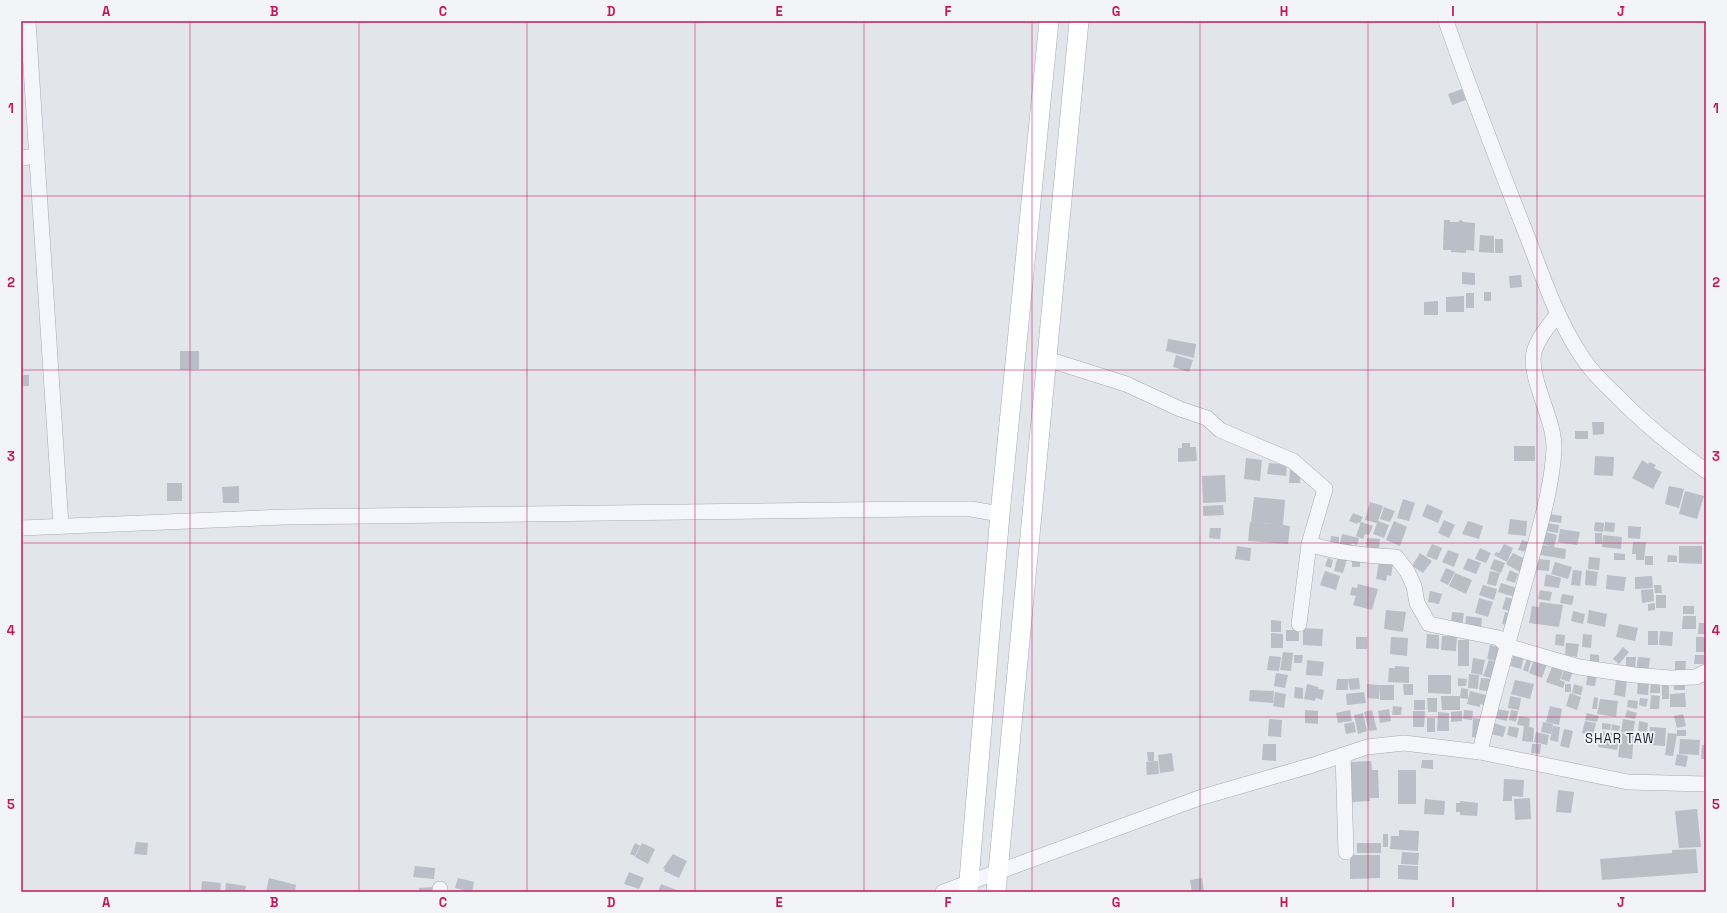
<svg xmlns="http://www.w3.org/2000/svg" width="1727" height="913" font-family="'Space Grotesk',sans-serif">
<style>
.building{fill:#babec7}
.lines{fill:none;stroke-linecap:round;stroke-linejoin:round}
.minor-casing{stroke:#a7abb4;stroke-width:16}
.major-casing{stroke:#a2a8b6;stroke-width:20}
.minor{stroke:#f5f6f9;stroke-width:15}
.major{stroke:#fff;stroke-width:19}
.grid{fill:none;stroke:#c2185b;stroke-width:1;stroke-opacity:0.55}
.labels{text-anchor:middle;stroke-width:3.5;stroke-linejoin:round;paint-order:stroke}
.quarter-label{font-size:13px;letter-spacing:1px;fill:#1d2233;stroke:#f2f4f8}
.neatline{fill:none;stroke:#c2185b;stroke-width:1.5}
.grid-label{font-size:13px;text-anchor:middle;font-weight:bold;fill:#c2185b}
</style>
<rect width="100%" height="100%" fill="#e2e5ea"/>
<!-- building -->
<g class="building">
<path d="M1462 89 1466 100 1452 105 1448 94Z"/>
<path d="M1444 220H1450V222H1459V220L1463 221V222L1475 223 1474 251 1466 250V253L1451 252V250H1443Z"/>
<path d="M1480 235 1494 236V253L1479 252Z"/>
<rect x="1495" y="239" width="8" height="14"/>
<path d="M1462 272 1475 273V285L1462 284Z"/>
<path d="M1521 275 1522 287 1510 288 1509 276Z"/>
<rect x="1484" y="292" width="7" height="9"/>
<rect x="1466" y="293" width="8" height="15"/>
<path d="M1464 296V312H1446V297Z"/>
<path d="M1438 301V315H1424V302Z"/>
<path d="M1168 339 1196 344 1194 358 1166 351Z"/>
<path d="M180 351H199V369L180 370Z"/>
<path d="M1176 355 1193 360 1189 372 1173 367Z"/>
<rect x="21" y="375" width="8" height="11"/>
<path d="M1592 422H1604V434L1593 435Z"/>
<rect x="1575" y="431" width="13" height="8"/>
<path d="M1182 443H1190V447H1196L1197 461 1178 462V448H1182Z"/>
<rect x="1514" y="446" width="21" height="15"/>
<path d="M1595 456 1614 457 1613 476 1594 475Z"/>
<path d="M1246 458 1262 460 1260 481 1244 479Z"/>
<path d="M1642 460 1648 464 1649 462 1656 465 1654 468 1662 472 1653 489 1632 478Z"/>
<path d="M1269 463 1287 465 1286 476 1267 474Z"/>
<path d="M1290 470 1301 471 1300 483H1289Z"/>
<path d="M1225 475 1226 502 1203 503 1202 476Z"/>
<rect x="167" y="483" width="15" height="18"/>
<path d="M239 486V503H223L222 487Z"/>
<path d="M1669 486 1684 489 1679 508 1665 504Z"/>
<path d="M1685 491 1704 496 1697 519 1679 514Z"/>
<path d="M1254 497 1285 500 1283 525 1290 526 1288 544 1248 541 1250 522 1273 524 1251 522Z"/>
<path d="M1403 499 1415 503 1409 521 1397 518Z"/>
<path d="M1370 502 1383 506 1378 521 1389 525 1384 538 1373 534 1377 523 1365 520Z"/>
<path d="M1427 504 1443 511 1438 523 1422 516Z"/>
<path d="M1223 505 1224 515 1203 516V506Z"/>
<path d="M1384 507 1395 511 1390 522 1380 519Z"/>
<path d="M1353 513 1363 517 1360 523 1358 522 1357 524 1349 521Z"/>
<path d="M1550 514 1562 516 1561 523 1548 521Z"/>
<path d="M1510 519 1527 521 1526 536 1508 534Z"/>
<path d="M1444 520 1455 525 1449 538 1438 533Z"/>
<path d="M1394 521 1407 527 1400 546 1386 540Z"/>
<path d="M1468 521 1483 526 1479 539 1462 534Z"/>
<path d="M1361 522 1373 526 1369 535 1365 534 1363 539 1356 536Z"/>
<path d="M1595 522 1604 523 1603 532 1594 531Z"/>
<path d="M1605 522 1615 523 1614 532 1604 531Z"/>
<path d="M1547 523 1559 525 1558 533 1546 531Z"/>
<path d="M1628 526 1641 527 1640 539 1628 538Z"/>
<path d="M1210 528H1221L1220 539 1209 538Z"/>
<path d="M1560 529 1580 532 1577 545 1558 542Z"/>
<path d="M1546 532 1557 535 1554 547 1566 549 1565 559 1540 555 1542 545 1551 546 1543 544Z"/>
<rect x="1595" y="533" width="7" height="11"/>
<path d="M1342 534 1359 538 1357 545 1352 543 1350 549 1339 547Z"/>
<path d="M1603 535 1622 537 1621 549 1602 547Z"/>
<path d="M1331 536 1339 537V545H1330Z"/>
<path d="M1367 538 1380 539 1379 551 1366 550Z"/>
<path d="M1522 540 1530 543 1527 552 1518 550Z"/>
<path d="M1633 542H1646L1644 560H1636V554H1632Z"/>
<path d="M1432 544 1442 548 1437 560 1426 556Z"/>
<path d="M1504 544 1513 548 1507 562 1494 555 1496 552 1499 553Z"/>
<path d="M1237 546 1251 548 1250 561 1235 559Z"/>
<path d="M1679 546H1702V564L1679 563Z"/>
<path d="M1480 548 1491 553 1486 563 1475 559Z"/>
<path d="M1448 550 1459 554 1454 567 1442 562Z"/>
<path d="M1420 553 1432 561 1423 573 1412 566Z"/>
<path d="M1513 553 1527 560 1520 572 1506 564Z"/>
<path d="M1614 553 1625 554V560H1614Z"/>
<path d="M1668 555 1677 556V562H1667Z"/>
<path d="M1338 556 1347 559 1343 573 1334 571Z"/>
<rect x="1645" y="556" width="8" height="9"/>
<path d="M1589 557 1600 558 1599 570 1588 569Z"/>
<path d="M1328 558 1333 560 1331 568 1325 566Z"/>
<path d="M1468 558 1481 563 1476 574 1463 569Z"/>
<path d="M1352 559 1360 560V567H1352Z"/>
<path d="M1494 559 1505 563 1501 573 1490 569Z"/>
<path d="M1538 559 1550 560 1549 571 1537 570Z"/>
<path d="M1379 561 1393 564 1391 576 1387 575 1386 581 1376 579Z"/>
<path d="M1555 562 1572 567 1568 579 1551 574Z"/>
<path d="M1446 568 1455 572 1448 585 1440 581Z"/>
<path d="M1510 570 1518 574 1515 583 1506 580Z"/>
<path d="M1573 570 1582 571 1580 586 1571 585Z"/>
<path d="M1586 570 1598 572 1596 586 1585 585Z"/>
<path d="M1325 571 1340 576 1336 590 1320 585Z"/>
<path d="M1490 571 1500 573 1496 586 1487 584Z"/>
<path d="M1455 573 1472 580 1466 594 1449 586Z"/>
<path d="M1546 574 1561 578 1559 588 1544 586Z"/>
<path d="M1607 575 1626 577 1624 591 1606 589Z"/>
<path d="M1652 576 1653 588 1635 589V577Z"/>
<path d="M1501 583 1517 588 1515 597 1498 592Z"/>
<path d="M1358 584 1378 589 1372 610 1353 605 1356 596 1350 595 1352 587 1357 588Z"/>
<path d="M1483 585 1497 589 1494 600 1479 595Z"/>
<path d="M1654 585H1661L1662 593H1655Z"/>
<path d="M1653 589 1654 601 1642 603 1641 590Z"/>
<path d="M1540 590 1552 592 1550 601 1538 599Z"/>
<path d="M1430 591 1442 594 1439 604 1428 602Z"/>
<path d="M1562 594 1574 596 1572 605 1560 603Z"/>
<rect x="1656" y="595" width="10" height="13"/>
<path d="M1506 597 1517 600 1513 612 1502 609Z"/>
<path d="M1479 598 1493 602 1488 617 1475 613Z"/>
<path d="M1540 602 1563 605 1559 627 1529 623 1532 606 1539 607Z"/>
<path d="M1655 603V610L1648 611V604Z"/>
<rect x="1683" y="606" width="11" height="8"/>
<path d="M1386 610 1406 612 1403 632 1384 629Z"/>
<path d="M1589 610 1607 614 1605 627 1587 623Z"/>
<path d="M1573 611 1585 614 1583 624 1571 621Z"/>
<path d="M1452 612 1464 613 1462 628 1451 626Z"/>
<path d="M1505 612 1513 614 1511 626 1502 624Z"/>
<path d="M1466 616 1482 618 1481 630 1465 628Z"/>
<path d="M1683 616H1696V629H1682Z"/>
<path d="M1271 620 1281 621V632H1271Z"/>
<path d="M1699 623H1706V634H1698Z"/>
<path d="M1619 624 1638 628 1635 641 1616 637Z"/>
<path d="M1303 628 1323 629 1322 646 1303 645Z"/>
<rect x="1286" y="630" width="13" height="11"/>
<rect x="1648" y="631" width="10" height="14"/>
<path d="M1660 631 1673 632 1672 646 1659 645Z"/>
<path d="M1271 633 1283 634V648H1271Z"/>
<path d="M1427 634 1439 635V649L1426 648Z"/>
<path d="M1556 634 1565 635 1564 646 1555 645Z"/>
<path d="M1583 634 1592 635 1591 648 1582 647Z"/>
<path d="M1442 636H1457L1456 651 1441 650Z"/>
<rect x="1356" y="637" width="11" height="12"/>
<path d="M1391 637 1408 638 1407 656 1390 654Z"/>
<rect x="1696" y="637" width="10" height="15"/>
<rect x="1458" y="640" width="11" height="26"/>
<path d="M1566 643 1579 644 1577 657 1565 655Z"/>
<path d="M1490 645 1504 648 1501 662 1487 659Z"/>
<path d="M1623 647 1629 652 1619 664 1613 659Z"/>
<path d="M1283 652 1293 653 1291 671 1280 670Z"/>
<path d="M1514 654 1524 657 1521 669 1510 666Z"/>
<path d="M1590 654 1599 655V664H1590Z"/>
<path d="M1294 655H1303L1302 663H1294Z"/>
<path d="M1695 655H1704V664H1694Z"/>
<path d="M1269 656 1281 657 1279 671 1267 670Z"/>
<path d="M1528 656 1532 658 1528 672 1523 670Z"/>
<path d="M1626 657H1636L1635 671H1626Z"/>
<path d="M1638 657 1650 658 1648 674 1636 672Z"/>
<path d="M1473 658 1485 660 1482 675 1471 673Z"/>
<path d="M1534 659 1547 664 1542 678 1529 673Z"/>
<path d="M1307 660 1324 662 1322 676 1306 675Z"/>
<path d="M1489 660 1497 662 1495 679 1483 676Z"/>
<path d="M1675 661H1686L1685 672H1675Z"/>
<path d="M1395 666 1409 667V683L1388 682 1389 668H1395Z"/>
<path d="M1552 667 1563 671 1560 680 1565 682 1563 688 1546 682Z"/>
<path d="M1565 668 1573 671 1569 682 1561 679Z"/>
<path d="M1588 672 1597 673 1595 686 1586 685Z"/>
<path d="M1276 673 1288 675 1285 688 1274 686Z"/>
<path d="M1469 674 1479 675 1478 689 1468 688Z"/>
<path d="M1428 675H1451V694L1428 693Z"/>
<path d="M1359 678 1360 689 1350 690 1348 679Z"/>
<path d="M1458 678 1467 679 1466 686H1458Z"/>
<path d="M1481 678 1492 679 1491 692 1479 690Z"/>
<path d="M1337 679H1348V690H1336Z"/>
<path d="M1616 679 1627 680 1625 697 1614 695Z"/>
<path d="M1515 680 1534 684 1530 699 1511 694Z"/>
<path d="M1638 681 1649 683 1648 695 1637 694Z"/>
<rect x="1674" y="682" width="11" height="8"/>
<path d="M1651 683H1660V693H1650Z"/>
<path d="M1307 684 1318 687V689L1324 690 1322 700 1316 698 1315 701 1304 699Z"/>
<path d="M1367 684 1379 685V699L1367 698Z"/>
<path d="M1403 684H1413V695H1404Z"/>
<rect x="1565" y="684" width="6" height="8"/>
<path d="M1574 684 1583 687 1581 695 1572 693Z"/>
<rect x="1662" y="684" width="7" height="15"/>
<path d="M1379 685H1394V700H1380Z"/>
<path d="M1295 687 1303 688V699L1294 698Z"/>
<path d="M1461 688 1468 689V699L1460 698Z"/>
<path d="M1250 690 1274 691 1273 703 1249 701Z"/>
<path d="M1470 691 1490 696 1488 706 1480 704V707L1467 704Z"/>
<path d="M1275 692 1286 694 1284 708 1273 706Z"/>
<path d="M1364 692 1366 703 1347 705 1346 694Z"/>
<path d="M1570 693 1581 697 1577 710 1566 706Z"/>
<path d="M1685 693 1686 707H1670V694Z"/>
<path d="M1651 695 1660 696 1659 709H1650Z"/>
<path d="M1441 696H1460V710H1442Z"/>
<path d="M1510 696 1521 698 1519 710 1508 708Z"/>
<path d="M1594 697 1598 698 1597 709H1592Z"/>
<path d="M1427 698H1437V712H1428Z"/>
<path d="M1640 698 1648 699 1646 707 1639 705Z"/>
<path d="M1600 699 1618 701 1616 717 1597 714Z"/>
<rect x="1414" y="700" width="11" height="10"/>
<path d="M1628 700 1638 701 1637 709 1627 707Z"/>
<path d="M1393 706 1402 707 1401 715H1392Z"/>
<path d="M1550 706 1562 709 1559 725 1546 722Z"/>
<path d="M1389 709 1391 721 1380 723 1378 711Z"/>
<path d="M1496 709 1509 711 1507 721 1494 718Z"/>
<path d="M1305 710 1318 711V724L1305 723Z"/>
<path d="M1350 710 1352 721 1338 723 1336 713Z"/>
<path d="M1372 710 1377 730 1369 731 1364 712Z"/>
<path d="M1464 710 1473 711 1472 720 1463 719Z"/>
<path d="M1511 710 1518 711 1516 722 1509 720Z"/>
<path d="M1627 710 1637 713 1635 719 1625 717Z"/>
<path d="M1413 711H1425L1424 727H1413Z"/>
<path d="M1462 711V721L1451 722V712Z"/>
<path d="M1438 712 1449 713V731H1437Z"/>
<path d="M1363 713 1367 731 1358 734 1354 715Z"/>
<path d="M1587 713 1599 716 1597 722 1585 720Z"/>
<path d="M1683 714 1686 726 1677 728 1674 716Z"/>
<path d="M1519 716 1530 718 1529 727 1534 728 1533 742 1522 741 1524 726 1517 725Z"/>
<rect x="1427" y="718" width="8" height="14"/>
<path d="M1473 718 1483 719V738L1472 737Z"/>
<path d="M1269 719 1282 720 1281 737 1268 736Z"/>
<path d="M1623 719 1635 721 1633 734 1621 732Z"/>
<path d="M1585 721 1596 723 1593 735 1582 733Z"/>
<path d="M1639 721 1648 723 1647 733 1638 731Z"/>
<path d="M1354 722 1356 732 1346 734 1344 724Z"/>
<path d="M1543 722 1553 724 1551 734 1541 732Z"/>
<path d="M1494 723 1506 727 1503 737 1491 734Z"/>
<path d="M1602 723 1611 724 1610 730 1602 729Z"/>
<path d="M1612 724 1620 726 1619 731 1611 730Z"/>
<path d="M1509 726 1519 728 1517 738 1507 735Z"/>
<path d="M1553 726 1560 727 1558 742 1550 740Z"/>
<path d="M1650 727 1666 728 1665 746 1649 745Z"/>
<path d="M1564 729 1573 731 1569 748 1560 746Z"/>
<rect x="1677" y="730" width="9" height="6"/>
<path d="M1601 731 1620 734 1617 750 1598 747Z"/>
<path d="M1536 732 1549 735 1547 745 1534 742Z"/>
<path d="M1621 733 1634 735 1632 759 1618 757Z"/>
<path d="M1668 733 1677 734 1673 756 1665 755Z"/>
<path d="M1680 739 1700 740 1699 755 1679 754Z"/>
<path d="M1263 744H1276V761L1262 760Z"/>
<path d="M1532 744H1541L1540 754 1531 753Z"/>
<path d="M1702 745H1706V759H1701Z"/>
<path d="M1147 752H1154V761H1148Z"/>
<path d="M1172 753 1174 771 1160 773 1158 755Z"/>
<path d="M1677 754 1688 756 1686 767 1675 765Z"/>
<path d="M1422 760H1433V769L1421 768Z"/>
<path d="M1153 761H1158L1159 774 1147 775 1146 762Z"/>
<path d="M1371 761 1372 770H1378L1379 798H1370V801L1351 802 1349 762Z"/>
<rect x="1398" y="770" width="18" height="34"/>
<path d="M1504 779 1524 780 1523 797 1512 796V801H1503Z"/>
<path d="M1558 790 1574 792 1571 813 1556 812Z"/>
<path d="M1530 798 1531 819 1515 820 1514 799Z"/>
<path d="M1425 799 1445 801 1444 815 1424 814Z"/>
<path d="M1460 801 1478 803 1477 816 1460 815V812H1456V803H1460Z"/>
<path d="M1697 809 1701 847 1679 848 1675 811Z"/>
<path d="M1399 830 1419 831 1418 851 1390 849 1391 836H1399Z"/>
<rect x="1383" y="834" width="5" height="13"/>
<path d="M136 842 148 843 147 855 134 854Z"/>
<path d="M635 843 640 846 635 856 630 854Z"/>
<path d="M642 843 655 849 648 864 635 857Z"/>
<rect x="1357" y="843" width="24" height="10"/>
<path d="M1696 849 1698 873 1602 880 1600 859 1672 853V850Z"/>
<path d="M1402 852 1419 853 1418 865 1401 864Z"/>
<path d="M673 854 687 861 679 878 664 871 665 869 663 868Z"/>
<path d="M1350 855H1380V878L1350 879Z"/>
<path d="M1398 865 1418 866V880L1398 879Z"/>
<path d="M415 866 435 868 434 879 413 877Z"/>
<path d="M629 872 644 878 639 889 624 884Z"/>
<path d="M269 878 296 885 295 892H266Z"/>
<path d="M458 878 474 882 472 892 455 888Z"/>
<path d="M1202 878 1204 892H1192L1190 880Z"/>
<path d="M202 881 221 883 220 892H201Z"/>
<path d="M226 883 246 886 245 892H225Z"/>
<path d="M661 884 682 892H658Z"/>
<path d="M432 887V892H419V888Z"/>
</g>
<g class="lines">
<defs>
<g id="minor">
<path d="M28 21 61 526"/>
<path d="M1446 21C1471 93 1499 165 1527 236 1543 277 1557 320 1582 357 1591 371 1603 383 1616 395 1644 424 1674 448 1706 471"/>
<path d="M21 158 36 156"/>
<path d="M1047 359 1126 384 1180 409 1207 418 1220 430 1293 461 1325 489 1309 544C1338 553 1367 556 1396 557L1407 571 1414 586 1417 603 1429 624 1499 638 1507 646 1579 667 1634 675 1670 678 1696 677 1706 672"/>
<path d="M21 528 284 517 918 509H971L1000 514"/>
<path d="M1299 624 1309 544"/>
<path d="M1480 752C1494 690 1512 629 1529 567 1539 529 1552 489 1554 449 1555 419 1528 378 1534 352 1538 338 1549 325 1558 314"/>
<path d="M1343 755 1346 852"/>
<path d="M440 889V892"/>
<path d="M943 892 1199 798 1313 765 1367 747 1404 743 1480 752 1628 782 1706 784"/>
</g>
<g id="major">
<path d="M968 892 1000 514 1049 21"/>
<path d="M996 892 1079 21"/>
</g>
</defs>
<!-- minor casing -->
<use href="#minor" class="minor-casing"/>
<!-- major casing -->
<use href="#major" class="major-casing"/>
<!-- minor -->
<use href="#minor" class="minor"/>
<!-- major -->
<use href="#major" class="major"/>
</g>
<!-- grid -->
<path class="grid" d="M190 21V892M359 21V892M527 21V892M695 21V892M864 21V892M1032 21V892M1200 21V892M1368 21V892M1537 21V892M21 196H1706M21 370H1706M21 543H1706M21 717H1706"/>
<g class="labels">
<!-- quarter labels -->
<g class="quarter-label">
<text x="1620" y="743">SHAR TAW</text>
</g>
</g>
<!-- border -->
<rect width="1727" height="913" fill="none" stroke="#f2f4f8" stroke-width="44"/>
<rect x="22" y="22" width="1683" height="869" class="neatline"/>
<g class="grid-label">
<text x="106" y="16">A</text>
<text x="274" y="16">B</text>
<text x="443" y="16">C</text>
<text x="611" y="16">D</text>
<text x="779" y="16">E</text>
<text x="948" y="16">F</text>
<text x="1116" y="16">G</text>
<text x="1284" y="16">H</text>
<text x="1453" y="16">I</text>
<text x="1621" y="16">J</text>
<text x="11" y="113">1</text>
<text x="1716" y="113">1</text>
<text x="11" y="287">2</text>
<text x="1716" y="287">2</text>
<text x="11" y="461">3</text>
<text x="1716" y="461">3</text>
<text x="11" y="635">4</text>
<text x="1716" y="635">4</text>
<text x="11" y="809">5</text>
<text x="1716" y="809">5</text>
<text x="106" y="907">A</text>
<text x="274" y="907">B</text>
<text x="443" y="907">C</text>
<text x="611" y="907">D</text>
<text x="779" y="907">E</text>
<text x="948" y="907">F</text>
<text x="1116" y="907">G</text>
<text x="1284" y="907">H</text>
<text x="1453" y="907">I</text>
<text x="1621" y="907">J</text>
</g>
</svg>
